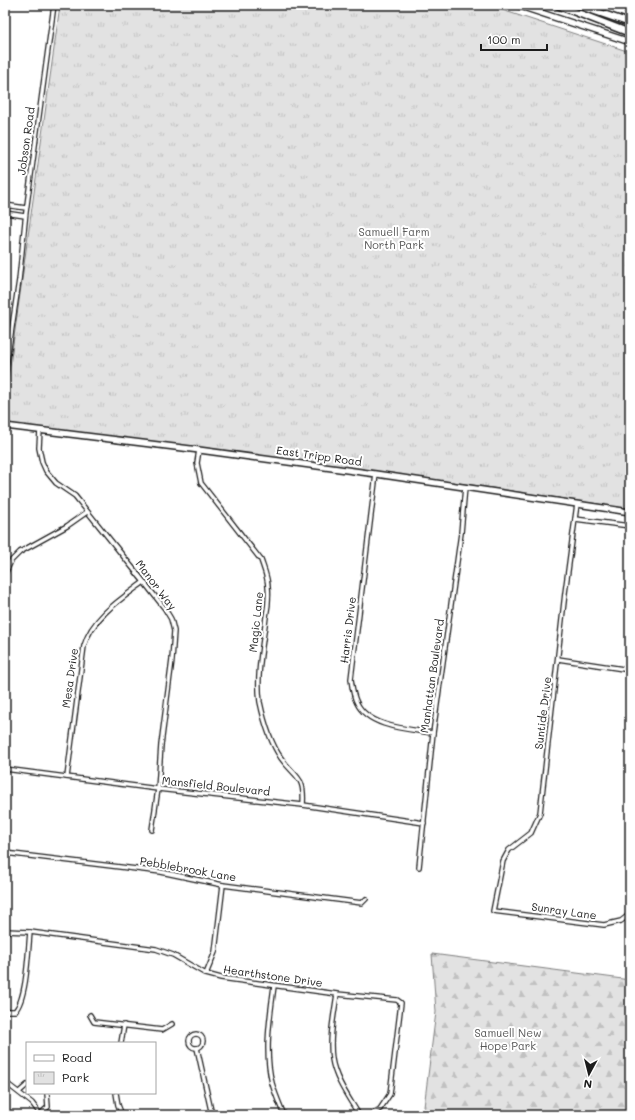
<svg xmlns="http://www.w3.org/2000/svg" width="635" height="1120" font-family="Mali,sans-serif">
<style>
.forest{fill:url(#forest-firs);stroke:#7f7f7f}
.park{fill:url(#park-tufts);stroke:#7f7f7f}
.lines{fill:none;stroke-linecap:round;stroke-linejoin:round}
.street-casing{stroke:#1c1c1c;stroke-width:6}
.secondary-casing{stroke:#1c1c1c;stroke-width:8}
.highway-casing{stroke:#1c1c1c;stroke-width:9}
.street{stroke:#fff;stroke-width:3.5}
.secondary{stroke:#fff;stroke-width:5}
.highway{stroke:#fff;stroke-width:6}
.labels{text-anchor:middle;stroke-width:4;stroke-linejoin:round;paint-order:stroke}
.street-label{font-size:11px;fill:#1c1c1c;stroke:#fff}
.park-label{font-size:11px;fill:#575757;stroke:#fff}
</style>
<defs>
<pattern id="forest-firs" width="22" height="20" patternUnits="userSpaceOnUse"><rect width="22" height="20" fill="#e2e2e2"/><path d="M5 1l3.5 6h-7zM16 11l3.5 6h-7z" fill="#c1c1c1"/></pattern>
<pattern id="park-tufts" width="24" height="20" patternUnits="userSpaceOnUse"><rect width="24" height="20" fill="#e2e2e2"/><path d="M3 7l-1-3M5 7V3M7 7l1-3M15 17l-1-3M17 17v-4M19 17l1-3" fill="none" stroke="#c1c1c1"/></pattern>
</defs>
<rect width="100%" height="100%" fill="#fff"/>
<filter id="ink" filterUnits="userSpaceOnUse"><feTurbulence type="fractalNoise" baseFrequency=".025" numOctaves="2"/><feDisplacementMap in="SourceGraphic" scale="8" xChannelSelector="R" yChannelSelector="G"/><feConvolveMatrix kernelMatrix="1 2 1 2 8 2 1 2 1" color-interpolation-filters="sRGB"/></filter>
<g filter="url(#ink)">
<!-- forest -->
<path class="forest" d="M432 954 630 980V1115H423L436 1012Z"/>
<!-- park -->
<path class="park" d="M60 5H487L630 52V509L466 484 5 423V402Z"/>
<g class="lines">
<defs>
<g id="street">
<path d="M5 205 26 208"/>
<path d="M5 213 25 216"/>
<path d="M5 374 19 280 26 212 54 5"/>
<path d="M40 430 39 448 42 462 46 471 56 483 75 496 144 582 165 609 171 619 174 631 172 660 161 745 158 789 152 830"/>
<path d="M199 450 197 463 201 483 261 560C264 569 268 578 268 587 269 596 268 607 266 617 263 644 256 674 260 702 264 721 270 742 281 758 296 779 305 775 303 805"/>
<path d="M376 474 351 679C352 687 353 696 357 703 369 728 410 729 433 733"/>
<path d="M577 504 565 593 540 813 531 833 509 850 503 861 493 911 604 925 621 921 630 914"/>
<path d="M575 519 630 526"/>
<path d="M5 574 11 561 20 552 67 526 87 512"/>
<path d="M558 659 630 670"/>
<path d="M5 769 158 789 303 805 424 823"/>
<path d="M67 777 84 646C92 617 121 599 144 582"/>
<path d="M5 853 161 872 223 885 362 903 366 899"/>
<path d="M419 867 433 733 461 533 465 487"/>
<path d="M5 931 30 932 156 949 173 955 206 974 221 978 337 994 397 1000 401 1003 390 1094 380 1109 370 1115"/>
<path d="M206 974 215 952 223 885"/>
<path d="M274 986C270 1018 264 1051 272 1083 275 1094 280 1105 284 1115"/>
<path d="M337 994C334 1015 329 1038 332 1059 335 1079 349 1098 359 1115"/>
<path d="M5 1011H15C27 998 28 952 30 932"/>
<path d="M90 1015 94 1022 162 1030 172 1024"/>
<circle cx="196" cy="1041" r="7"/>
<path d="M121 1043 124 1025"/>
<path d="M197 1048 212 1115"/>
<path d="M5 1082 32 1103 41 1115"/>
<path d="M19 1092 27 1085"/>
<path d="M116 1093 118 1105 122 1115"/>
<path d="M40 1114 48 1107 47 1093"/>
</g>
<g id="secondary">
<path d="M517 5 630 42"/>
<path d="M5 426 199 450 376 474 630 512"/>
</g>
<g id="highway">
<path d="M557 5 630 33"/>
<path d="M577 5 630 23"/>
<path d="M619 5 630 9"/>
</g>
</defs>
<!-- street casing -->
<use href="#street" class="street-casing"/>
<!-- secondary casing -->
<use href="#secondary" class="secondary-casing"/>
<!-- highway casing -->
<use href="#highway" class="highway-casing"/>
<!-- street -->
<use href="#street" class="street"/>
<!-- secondary -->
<use href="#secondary" class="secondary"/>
<!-- highway -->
<use href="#highway" class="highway"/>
</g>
</g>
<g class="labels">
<!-- street labels -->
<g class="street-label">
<text transform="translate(26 141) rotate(-82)" y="4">Jobson Road</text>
<text transform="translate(319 456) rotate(8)" y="4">East Tripp Road</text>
<text transform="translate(156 585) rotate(53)" y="4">Manor Way</text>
<text transform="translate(256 622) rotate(-84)" y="4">Magic Lane</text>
<text transform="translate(348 630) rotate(-83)" y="4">Harris Drive</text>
<text transform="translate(432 676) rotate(-82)" y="4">Manhattan Boulevard</text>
<text transform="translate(70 678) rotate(-82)" y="4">Mesa Drive</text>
<text transform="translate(543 713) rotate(-83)" y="4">Suntide Drive</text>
<text transform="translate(216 786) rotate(6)" y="4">Mansfield Boulevard</text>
<text transform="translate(188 869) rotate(10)" y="4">Pebblebrook Lane</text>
<text transform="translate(564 911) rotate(8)" y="4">Sunray Lane</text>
<text transform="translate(273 976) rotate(8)" y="4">Hearthstone Drive</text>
</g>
<!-- park labels -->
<g class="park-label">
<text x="394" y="236">Samuell Farm<tspan x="394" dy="13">North Park</tspan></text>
<text x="508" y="1037">Samuell New<tspan x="508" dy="13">Hope Park</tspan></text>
</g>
</g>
<!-- margin -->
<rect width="635" height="1120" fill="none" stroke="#fff" stroke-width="20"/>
<rect x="10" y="10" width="615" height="1100" fill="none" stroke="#1c1c1c" stroke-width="1.5" filter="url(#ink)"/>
<!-- legend -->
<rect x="26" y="1042" width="130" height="52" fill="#ffffff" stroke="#a4a4a4"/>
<rect x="34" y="1055" width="20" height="6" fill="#ffffff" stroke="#a4a4a4"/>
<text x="62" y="1062" font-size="12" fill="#1c1c1c">Road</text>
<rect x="34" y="1072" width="20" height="12" fill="url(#park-tufts)" stroke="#a4a4a4"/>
<text x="62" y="1082" font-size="12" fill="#1c1c1c">Park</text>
<!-- north arrow -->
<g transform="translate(589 1074) rotate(187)" stroke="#ffffff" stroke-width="3" paint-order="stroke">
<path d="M0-3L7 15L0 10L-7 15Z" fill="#1c1c1c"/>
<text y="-6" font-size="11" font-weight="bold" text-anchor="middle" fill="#1c1c1c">N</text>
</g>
<!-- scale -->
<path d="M481 44v6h66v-6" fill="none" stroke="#1c1c1c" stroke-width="2"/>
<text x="487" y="44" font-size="12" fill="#1c1c1c" stroke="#ffffff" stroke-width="3" paint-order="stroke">100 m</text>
</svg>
